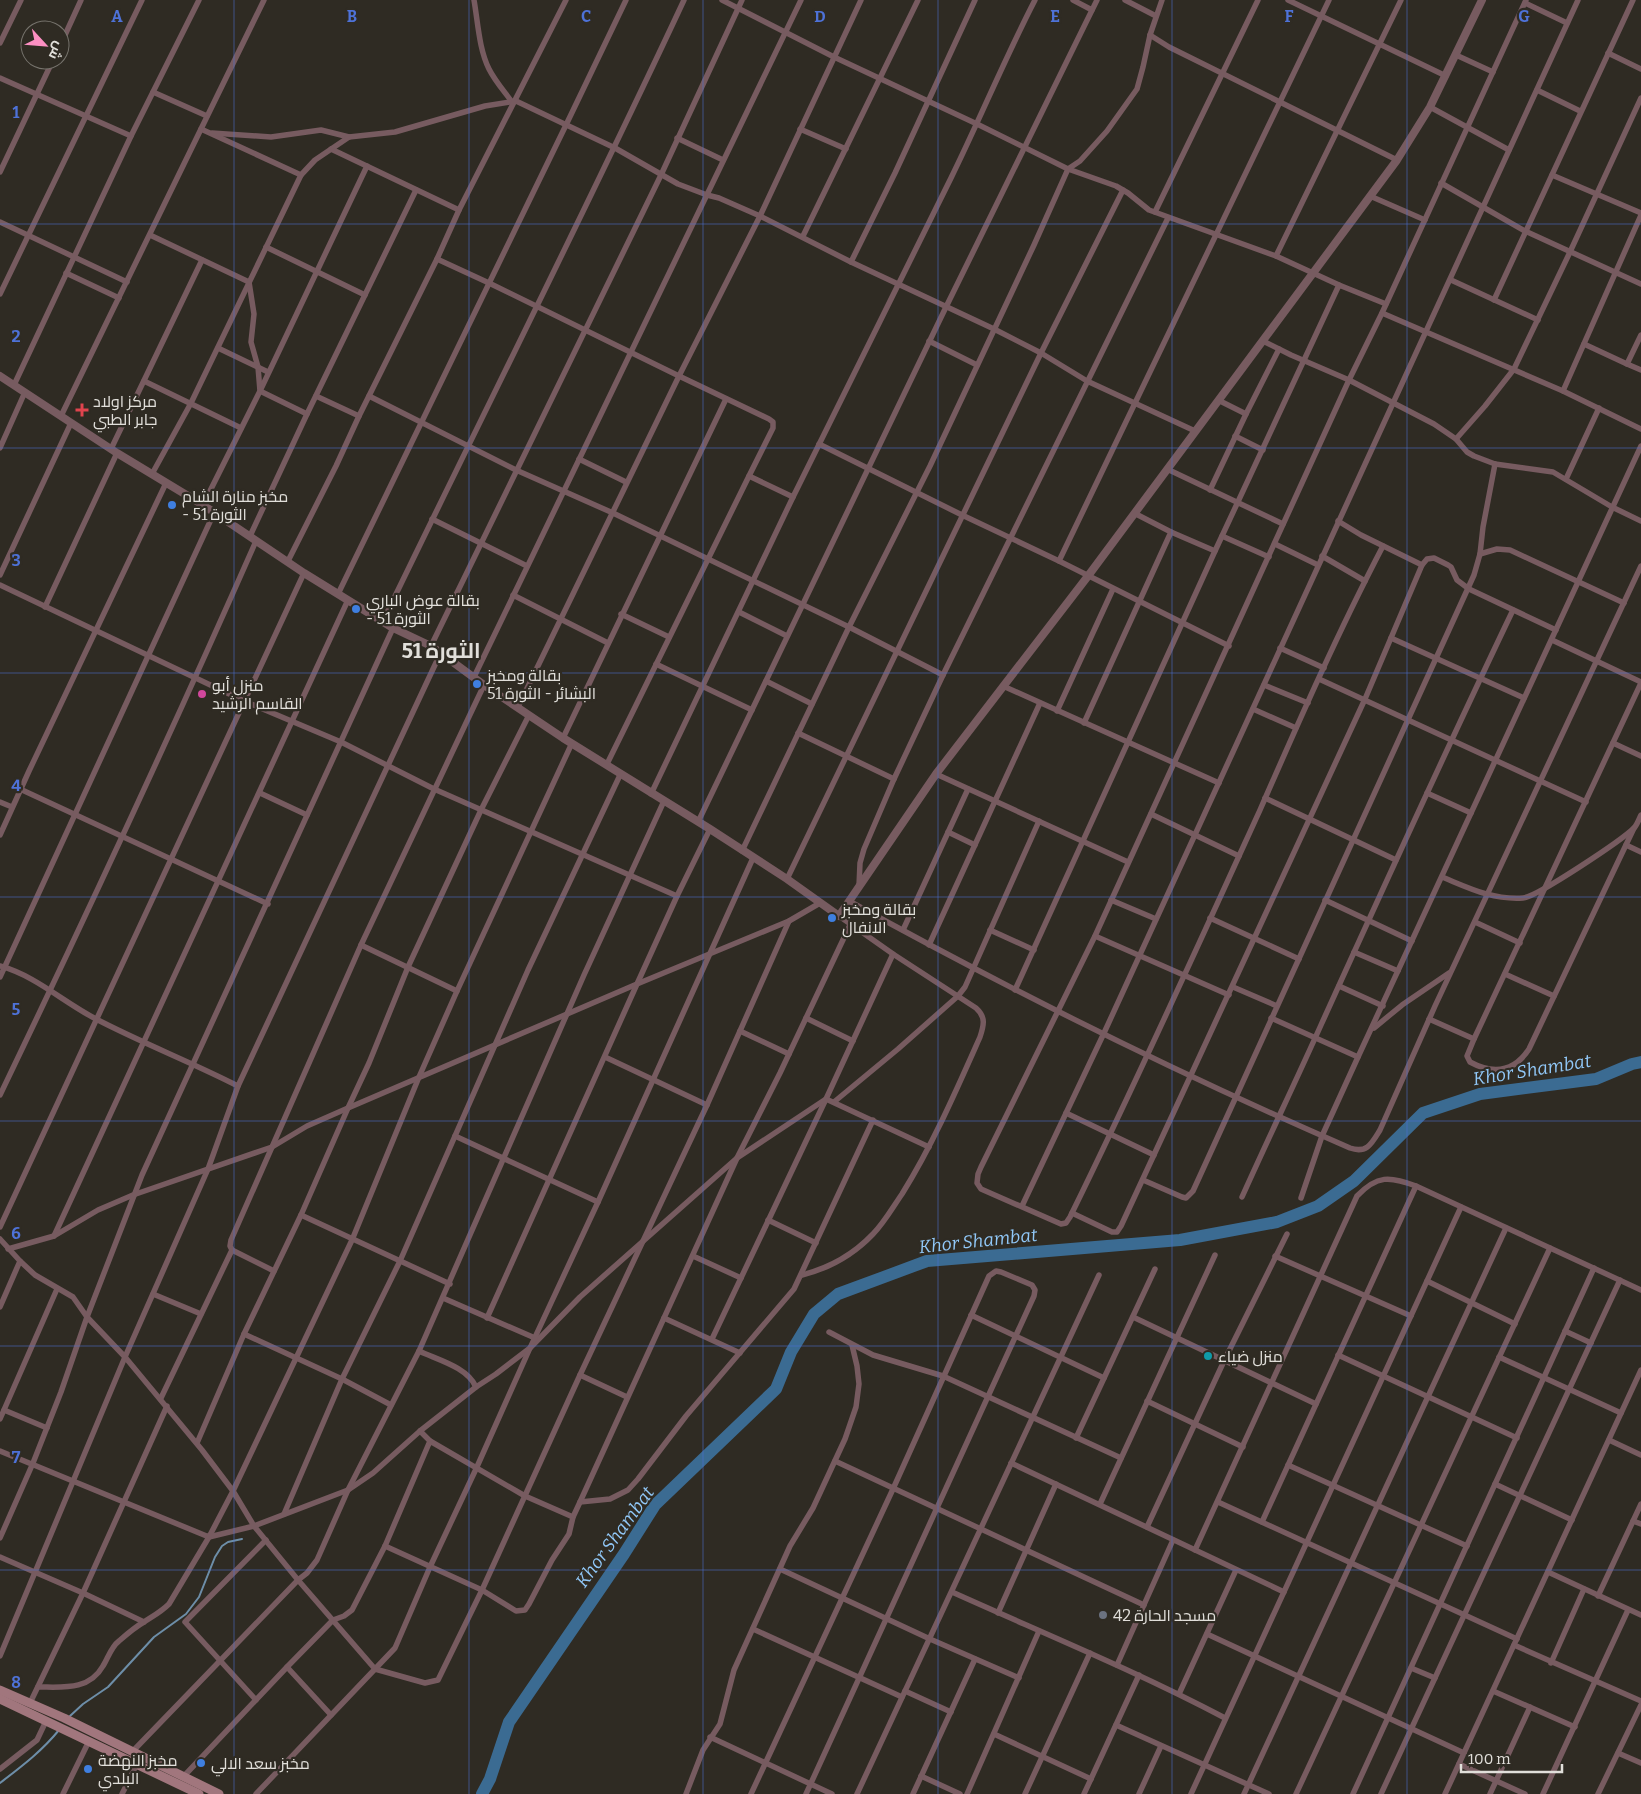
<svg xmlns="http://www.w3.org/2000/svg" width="1641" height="1794" font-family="Bitter,Cairo,serif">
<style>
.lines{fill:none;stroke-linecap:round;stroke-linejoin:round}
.stream{stroke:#6d8ea8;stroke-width:2}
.river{stroke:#3b6b92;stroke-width:12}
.minor{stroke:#775b60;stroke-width:5.5}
.tertiary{stroke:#775b60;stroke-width:8}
.secondary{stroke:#a1767d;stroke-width:9}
.grid{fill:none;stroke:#4e72d8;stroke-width:1;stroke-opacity:0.55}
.health-dot{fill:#e0444e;stroke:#2f2b23;stroke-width:2}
.shop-dot{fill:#3f7fe0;stroke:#2f2b23;stroke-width:2}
.hotel-dot{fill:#d1479c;stroke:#2f2b23;stroke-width:2}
.culture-dot{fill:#0f9aa8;stroke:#2f2b23;stroke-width:2}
.worship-dot{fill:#6b7280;stroke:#2f2b23;stroke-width:2}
.labels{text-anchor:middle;stroke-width:4.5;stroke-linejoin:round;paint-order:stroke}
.poi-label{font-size:16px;fill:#e1dfda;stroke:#2f2b23;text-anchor:start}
.water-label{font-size:18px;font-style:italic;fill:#91c8f8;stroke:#2f2b23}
.district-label{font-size:21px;font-weight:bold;fill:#e1dfda;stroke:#2f2b23}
.grid-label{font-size:16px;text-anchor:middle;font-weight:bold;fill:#4e72d8;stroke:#2f2b23;stroke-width:4.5;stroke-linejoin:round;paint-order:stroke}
</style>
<rect width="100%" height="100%" fill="#2f2b23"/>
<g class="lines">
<!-- stream -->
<g class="stream">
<path d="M70 1716 83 1704 108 1687 154 1637 186 1614 199 1597 215 1557 222 1546 228 1542 242 1539"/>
<path d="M0 1783C22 1766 42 1751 59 1730"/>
</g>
<!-- river -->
<path class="river" d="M482 1794 490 1779 509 1722 624 1554 655 1505 776 1389 791 1352 814 1314 838 1294 927 1261 1180 1240 1277 1222 1318 1206 1354 1181 1423 1113 1480 1094 1596 1079 1632 1064 1641 1062"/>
<!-- minor -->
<g class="minor">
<path d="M264 0 201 129 301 175"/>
<path d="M474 0C478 23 479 49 489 69 495 81 504 91 512 102"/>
<path d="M722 0 834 57 977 124 1068 169 1116 186 1128 193 1149 210 1276 256 1339 285"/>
<path d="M1035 0C1005 58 980 119 951 178 899 284 845 390 793 497L749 476 773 428V422L769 419 679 376 760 216 851 262 994 329 1041 353 1087 381 1195 431"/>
<path d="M1073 0 1092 10"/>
<path d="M1125 0 1156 16"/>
<path d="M1288 0 1446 76"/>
<path d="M1525 3 1567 23"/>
<path d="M1150 35 1169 47 1397 160"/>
<path d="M0 43 21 0"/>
<path d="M60 46 81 0"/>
<path d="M1608 53 1641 69"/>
<path d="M1456 55 1493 72"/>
<path d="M0 78 131 136"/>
<path d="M1537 90 1580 111"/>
<path d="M153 92 207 116"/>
<path d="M1430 107 1509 150"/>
<path d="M800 129 846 149"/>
<path d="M212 133 271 137 321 130 349 137"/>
<path d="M677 138 723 160"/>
<path d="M331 149 459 210"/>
<path d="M0 172 53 60"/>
<path d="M1552 175 1641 213"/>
<path d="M1441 183 1525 231 1641 284"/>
<path d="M1370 196 1425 220"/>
<path d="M1155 212 1258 0"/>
<path d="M0 222 127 282"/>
<path d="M150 235 249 282 254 314 251 342 258 367 260 391 307 414"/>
<path d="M803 236 918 0"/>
<path d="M266 247 365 295"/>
<path d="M1276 256 1401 0"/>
<path d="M437 259 489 283 679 376 518 707"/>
<path d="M851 262 895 173 975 0"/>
<path d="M66 273 119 298"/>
<path d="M1451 280 1538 320"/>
<path d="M0 294 142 0"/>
<path d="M1494 300 1633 0"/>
<path d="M1382 313 1563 391 1641 429"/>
<path d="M1641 335 1627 364 1641 370"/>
<path d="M929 341 977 365"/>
<path d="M1263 341 1291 355 1349 380 1434 424 1456 439 1467 452 1474 456 1495 464 1553 472 1612 507 1641 521"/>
<path d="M1584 344 1627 364"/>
<path d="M218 348 268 372"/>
<path d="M144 381 241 428"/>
<path d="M14 385 131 136 199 0"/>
<path d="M1563 391 1641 215"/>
<path d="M316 396 359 416"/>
<path d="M369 396 516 470 613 513 849 627 943 675"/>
<path d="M1218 400 1246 414"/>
<path d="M61 416 201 129"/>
<path d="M1235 436 1263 450"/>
<path d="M1456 439 1485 406 1514 369 1570 252 1641 98"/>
<path d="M819 444 962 515 1059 561 1229 646"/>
<path d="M0 448 25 392"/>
<path d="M111 449 202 260"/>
<path d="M579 459 626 482"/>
<path d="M1167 469 1283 524"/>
<path d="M152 474 191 403 301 175 315 160 349 137 395 132 485 106 516 101 615 148 678 184 707 195 719 198 760 216 861 0"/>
<path d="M1566 479 1599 408"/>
<path d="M1210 490 1246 414 1279 349"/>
<path d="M203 505 260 391 367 166"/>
<path d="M432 519 527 566"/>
<path d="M1338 521 1361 535 1422 565"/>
<path d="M1171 532 1215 551"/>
<path d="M250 536 307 414 416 190"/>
<path d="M1222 536 1269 557"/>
<path d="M1275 544 1318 565"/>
<path d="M1383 546C1338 632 1299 721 1260 810 1198 946 1136 1083 1070 1217L1066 1223 1061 1224 981 1189 977 1183 978 1174 981 1167 1095 936 1349 380 1382 313 1526 0"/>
<path d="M1480 554 1497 549 1510 550 1624 603"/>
<path d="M1322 556 1365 581"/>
<path d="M288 561 336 466 359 416 437 259 459 210 566 0"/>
<path d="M1059 561 1329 0"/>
<path d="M0 575 71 423"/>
<path d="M0 585 244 701 341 742 434 789 677 896"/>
<path d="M338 594 566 125 626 0"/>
<path d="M513 595 608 643"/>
<path d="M45 607 117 453"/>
<path d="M739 612 787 636"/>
<path d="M621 614 669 637"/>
<path d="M383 621C483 414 587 208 684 0"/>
<path d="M1391 638 1524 698"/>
<path d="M1552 640 1641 682"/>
<path d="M431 646 661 175 742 0"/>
<path d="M1280 648 1324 668"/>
<path d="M656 664 752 710"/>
<path d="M474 677 801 0"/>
<path d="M1319 679 1586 802"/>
<path d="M766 681 812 704"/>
<path d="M1264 685 1308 703"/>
<path d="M1003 686 1219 783"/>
<path d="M1253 709 1296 728"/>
<path d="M1057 711 1113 589"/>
<path d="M1084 723 1171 532 1134 513"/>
<path d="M798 733 894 779"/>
<path d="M563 738 726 399"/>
<path d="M1613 743 1641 756"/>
<path d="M607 764 749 476"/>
<path d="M936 774 1128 862"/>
<path d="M20 789 268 904"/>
<path d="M260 793 307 815"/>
<path d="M1427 793 1471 813"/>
<path d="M651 794 793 497"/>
<path d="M1265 798 1396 860"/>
<path d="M0 802 12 807"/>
<path d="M1151 814 1239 856"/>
<path d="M698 822 946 307 1097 0"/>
<path d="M1634 828 1529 1049C1514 1072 1494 1075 1470 1062L1467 1056 1474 1039 1641 683"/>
<path d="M948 832 975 845"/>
<path d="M0 835 29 771 166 483"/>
<path d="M1626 845 1641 852"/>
<path d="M742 851 849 627 930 466 1034 245 1068 169 1080 161 1107 131 1137 89 1143 67 1150 35 1162 0"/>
<path d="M1442 877C1469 888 1492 900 1523 898 1537 897 1622 840 1634 828 1637 825 1639 819 1641 815"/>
<path d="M787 879 1041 353 1123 190"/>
<path d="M859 886 860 863 864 849 894 779 943 675 1168 218"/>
<path d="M1111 900 1156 919"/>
<path d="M1325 900 1412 941"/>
<path d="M849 901C1012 991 1179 1074 1350 1148 1367 1154 1372 1143 1380 1130L1435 1006 1641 566"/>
<path d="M1210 918 1299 959"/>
<path d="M1475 922 1520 943"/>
<path d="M903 930 968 789"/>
<path d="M990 930 1034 950"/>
<path d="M1095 936 1229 995"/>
<path d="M361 945 457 991"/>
<path d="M929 945 1040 703"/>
<path d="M1354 952 1398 971"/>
<path d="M0 966C36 976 63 1002 96 1019 142 1043 191 1062 238 1086"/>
<path d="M1505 974 1554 996"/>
<path d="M0 977 214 513"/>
<path d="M1339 986 1383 1006"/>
<path d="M1233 987 1277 1006"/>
<path d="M1015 990 1215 551 1339 285 1386 304"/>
<path d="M806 1018 853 1041"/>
<path d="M1271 1018 1358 1057"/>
<path d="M1429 1019 1474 1039"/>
<path d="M1374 1028 1402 1005 1449 973"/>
<path d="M740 1031 789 1054"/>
<path d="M605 1057 707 1105"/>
<path d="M0 1095C88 912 174 727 256 541"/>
<path d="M834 1102 898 1049 958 996 965 987 1039 821"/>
<path d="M1066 1113 1154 1155"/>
<path d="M455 1136 598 1202"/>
<path d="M1143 1180 1182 1197 1186 1198 1193 1191 1474 575 1480 554 1483 527 1495 464"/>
<path d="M1242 1197C1268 1139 1295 1083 1321 1025 1384 886 1447 748 1513 610"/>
<path d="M1301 1198 1322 1136 1358 1057 1641 446"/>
<path d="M1022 1206 1104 1033 1578 0"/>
<path d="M1072 1213 1112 1232H1117L1121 1226 1365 699 1422 565 1427 559 1434 558 1448 565 1451 567 1457 580 1469 589 1556 630"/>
<path d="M301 1215 450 1284"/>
<path d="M768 1220 816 1243"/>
<path d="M0 1227 304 573"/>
<path d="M54 1236 348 600"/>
<path d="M0 1239 20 1261 35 1275 73 1297 87 1317 125 1357 202 1450 233 1491 254 1526 298 1580 375 1669 425 1683 438 1680 482 1590 580 1375 707 1105 789 921"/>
<path d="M8 1249 54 1236 98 1210 133 1195 272 1147 307 1126 348 1108 637 984 677 896 710 829"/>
<path d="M693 1256 741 1278"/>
<path d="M1275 1256 1411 1316"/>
<path d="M274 1271 232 1250 230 1246 231 1240 361 945 484 685"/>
<path d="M802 1275C830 1268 853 1255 873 1234 884 1223 893 1207 902 1194 933 1144 956 1091 980 1037 984 1025 986 1017 976 1008L893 954 839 916"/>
<path d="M1427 1281 1515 1324"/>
<path d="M153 1294 201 1314"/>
<path d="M443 1298 535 1338"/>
<path d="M0 1307 20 1261"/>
<path d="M971 1315 1104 1378"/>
<path d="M1133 1317 1316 1404"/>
<path d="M487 1318 637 984 789 921 820 903"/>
<path d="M664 1318 740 1353"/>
<path d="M1565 1331 1591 1343"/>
<path d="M829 1332 873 1355 943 1376 1121 1458"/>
<path d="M244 1334 342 1379 391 1405"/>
<path d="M712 1339 826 1099 893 954"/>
<path d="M419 1351C438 1360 467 1367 476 1387"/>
<path d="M1338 1355 1517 1438"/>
<path d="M1499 1357 1621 1413"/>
<path d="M580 1375 627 1397"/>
<path d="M161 1398 232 1250"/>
<path d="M1147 1401 1243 1447"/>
<path d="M4 1410 47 1428"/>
<path d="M0 1419 57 1289"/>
<path d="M420 1431 430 1441"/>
<path d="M1076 1438 1155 1269"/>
<path d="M1609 1440 1641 1455"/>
<path d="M197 1443 244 1334 301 1215 348 1108 369 1063 408 967 481 810 529 715"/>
<path d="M0 1451 209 1537 233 1491 352 1240 419 1077 457 991 572 743"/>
<path d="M835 1461 1144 1605"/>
<path d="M1011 1463 1284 1592"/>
<path d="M1288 1465 1467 1546"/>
<path d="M1495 1484 1572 1520"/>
<path d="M580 1502 610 1499 628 1490 638 1479 686 1416 794 1289 873 1120"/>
<path d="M1218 1502 1517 1639"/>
<path d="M1100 1504 1215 1255"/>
<path d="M284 1514 342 1379 400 1261 528 970 621 773"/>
<path d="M1633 1521 1641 1524"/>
<path d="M1262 1522 1416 1186 1641 1290"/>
<path d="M1147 1527 1224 1361 1287 1234"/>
<path d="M0 1538 33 1463 61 1392 87 1317 142 1175 393 628"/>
<path d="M385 1546 482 1590 516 1611 525 1610 529 1604 552 1560 569 1534 573 1517 580 1502 737 1158 780 1073 850 925"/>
<path d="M1195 1550 1357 1196C1377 1175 1390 1176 1416 1186"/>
<path d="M0 1557 83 1593 144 1622"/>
<path d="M780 1569 930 1639 1019 1678"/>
<path d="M1548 1572 1641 1615"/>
<path d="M952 1592C1043 1633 1136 1671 1225 1718"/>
<path d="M1598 1596 1641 1504"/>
<path d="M998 1613 1056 1484"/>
<path d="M753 1629 902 1697"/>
<path d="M1207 1634 1464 1753"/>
<path d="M1514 1645 1641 1701"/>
<path d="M0 1656 125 1357 208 1169 238 1086 441 652"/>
<path d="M1551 1663 1584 1589"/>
<path d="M1117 1665 1173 1540"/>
<path d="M287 1667 331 1715"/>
<path d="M1411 1668 1435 1678"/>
<path d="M38 1687C62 1687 89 1691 103 1666 108 1658 111 1647 119 1641 127 1634 135 1627 144 1622 153 1616 161 1612 169 1604L209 1537 254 1526 348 1490 373 1473 420 1431 476 1387 496 1374 530 1348 580 1297 737 1158 826 1099 929 1147"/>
<path d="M905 1691 951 1712"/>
<path d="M1493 1691 1575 1727"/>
<path d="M1179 1694 1236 1570"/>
<path d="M256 1700 185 1622 266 1540"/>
<path d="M30 1703 83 1593 167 1406"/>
<path d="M1116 1725 1269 1794"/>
<path d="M994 1734 1091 1779"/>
<path d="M710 1737 832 1794"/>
<path d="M132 1752 298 1580 307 1573 317 1560 348 1490 419 1351 584 975 664 801"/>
<path d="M1618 1753 1641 1763"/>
<path d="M1459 1764 1525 1794"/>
<path d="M0 1769 37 1740 46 1721"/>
<path d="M184 1776 287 1667 333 1620 344 1616 352 1610 385 1546 430 1441 525 1496 573 1517"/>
<path d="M921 1776 960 1794"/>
<path d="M63 1794 89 1741"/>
<path d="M122 1794 137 1764"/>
<path d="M256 1794 395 1648 430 1567 476 1469 530 1348 598 1202 753 858"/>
<path d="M686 1794 703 1750 720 1724 734 1670 790 1546 813 1508 845 1439 856 1407 859 1384 857 1366 852 1345"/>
<path d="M751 1794 893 1489 989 1276 996 1271 1001 1272 1032 1285 1035 1290 1034 1296 806 1794"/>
<path d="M857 1794 1099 1275"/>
<path d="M913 1794 975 1659"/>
<path d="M967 1794 1039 1631"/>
<path d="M1025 1794 1090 1653"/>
<path d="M1084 1794 1139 1675"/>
<path d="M1139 1794 1161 1746"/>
<path d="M1191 1794 1461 1207"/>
<path d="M1244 1794 1506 1228"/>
<path d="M1296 1794 1550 1248"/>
<path d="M1353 1794 1594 1268"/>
<path d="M1381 1794 1620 1280"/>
<path d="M1445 1794 1641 1370"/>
<path d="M1490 1794 1530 1707"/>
<path d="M1543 1794 1628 1610"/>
<path d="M1598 1794 1641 1705"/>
</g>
<!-- tertiary -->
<path class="tertiary" d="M0 376 117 453 203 505 304 573 393 628 431 646 484 685 563 738 710 829 787 879 839 916 936 774 1088 576 1397 160 1430 107 1482 0"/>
<!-- secondary -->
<g class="secondary">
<path d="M0 1690 64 1718 219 1794"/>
<path d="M0 1699 199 1794"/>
</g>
</g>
<!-- grid -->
<path class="grid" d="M234 0V1794M469 0V1794M703 0V1794M938 0V1794M1172 0V1794M1407 0V1794M0 224H1641M0 448H1641M0 673H1641M0 897H1641M0 1121H1641M0 1346H1641M0 1570H1641"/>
<!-- markers -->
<path class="health-dot" d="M79.5 402.5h5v5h5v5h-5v5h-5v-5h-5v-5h5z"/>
<g class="shop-dot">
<circle cx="172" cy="505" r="5"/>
<circle cx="356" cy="609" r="5"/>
<circle cx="477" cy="684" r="5"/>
<circle cx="832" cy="918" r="5"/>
<circle cx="201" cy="1763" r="5"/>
<circle cx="88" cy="1769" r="5"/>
</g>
<circle class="hotel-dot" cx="202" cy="694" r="5"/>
<circle class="culture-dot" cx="1208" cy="1356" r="5"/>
<circle class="worship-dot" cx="1103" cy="1615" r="5"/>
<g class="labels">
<!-- poi labels -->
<g class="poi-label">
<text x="93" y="407">مركز اولاد<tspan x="93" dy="18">جابر الطبي</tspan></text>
<text x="182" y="502">مخبز منارة الشام<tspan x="182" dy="18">- الثورة 51</tspan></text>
<text x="366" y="606">بقالة عوض الباري<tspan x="366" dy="18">- الثورة 51</tspan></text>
<text x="487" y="681">بقالة ومخبز<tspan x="487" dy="18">البشائر - الثورة 51</tspan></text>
<text x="212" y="691">منزل أبو<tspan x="212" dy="18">القاسم الرشيد</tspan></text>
<text x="842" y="915">بقالة ومخبز<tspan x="842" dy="18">الانفال</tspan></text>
<text x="1218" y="1362">منزل ضياء</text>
<text x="1113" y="1621">مسجد الحارة 42</text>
<text x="98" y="1766">مخبز النهضة<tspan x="98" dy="18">البلدي</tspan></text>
<text x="211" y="1769">مخبز سعد الالي</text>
</g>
<!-- water labels -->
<g class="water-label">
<text transform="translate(1532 1070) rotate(-9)" y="6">Khor Shambat</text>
<text transform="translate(978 1241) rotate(-6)" y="6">Khor Shambat</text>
<text transform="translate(615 1537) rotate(-54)" y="6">Khor Shambat</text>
</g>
<!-- district labels -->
<g class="district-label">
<text x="441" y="658">الثورة 51</text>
</g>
</g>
<g class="grid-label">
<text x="117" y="22">A</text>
<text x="352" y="22">B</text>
<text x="586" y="22">C</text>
<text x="820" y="22">D</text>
<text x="1055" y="22">E</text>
<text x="1289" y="22">F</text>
<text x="1524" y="22">G</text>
<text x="16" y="118">1</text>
<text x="16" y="342">2</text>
<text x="16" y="566">3</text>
<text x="16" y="791">4</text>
<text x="16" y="1015">5</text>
<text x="16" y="1239">6</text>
<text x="16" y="1463">7</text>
<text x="16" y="1688">8</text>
</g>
<!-- north arrow -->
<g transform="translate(45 45) rotate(116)"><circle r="24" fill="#2f2b23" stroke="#76736c"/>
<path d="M0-4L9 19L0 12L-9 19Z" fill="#fc8fc2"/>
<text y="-8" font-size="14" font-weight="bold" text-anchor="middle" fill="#e1dfda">ش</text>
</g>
<!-- scale -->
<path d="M1461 1764v8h101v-8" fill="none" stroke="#e1dfda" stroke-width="2.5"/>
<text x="1468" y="1764" font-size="15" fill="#e1dfda" stroke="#2f2b23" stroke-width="4" paint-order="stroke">100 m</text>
</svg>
